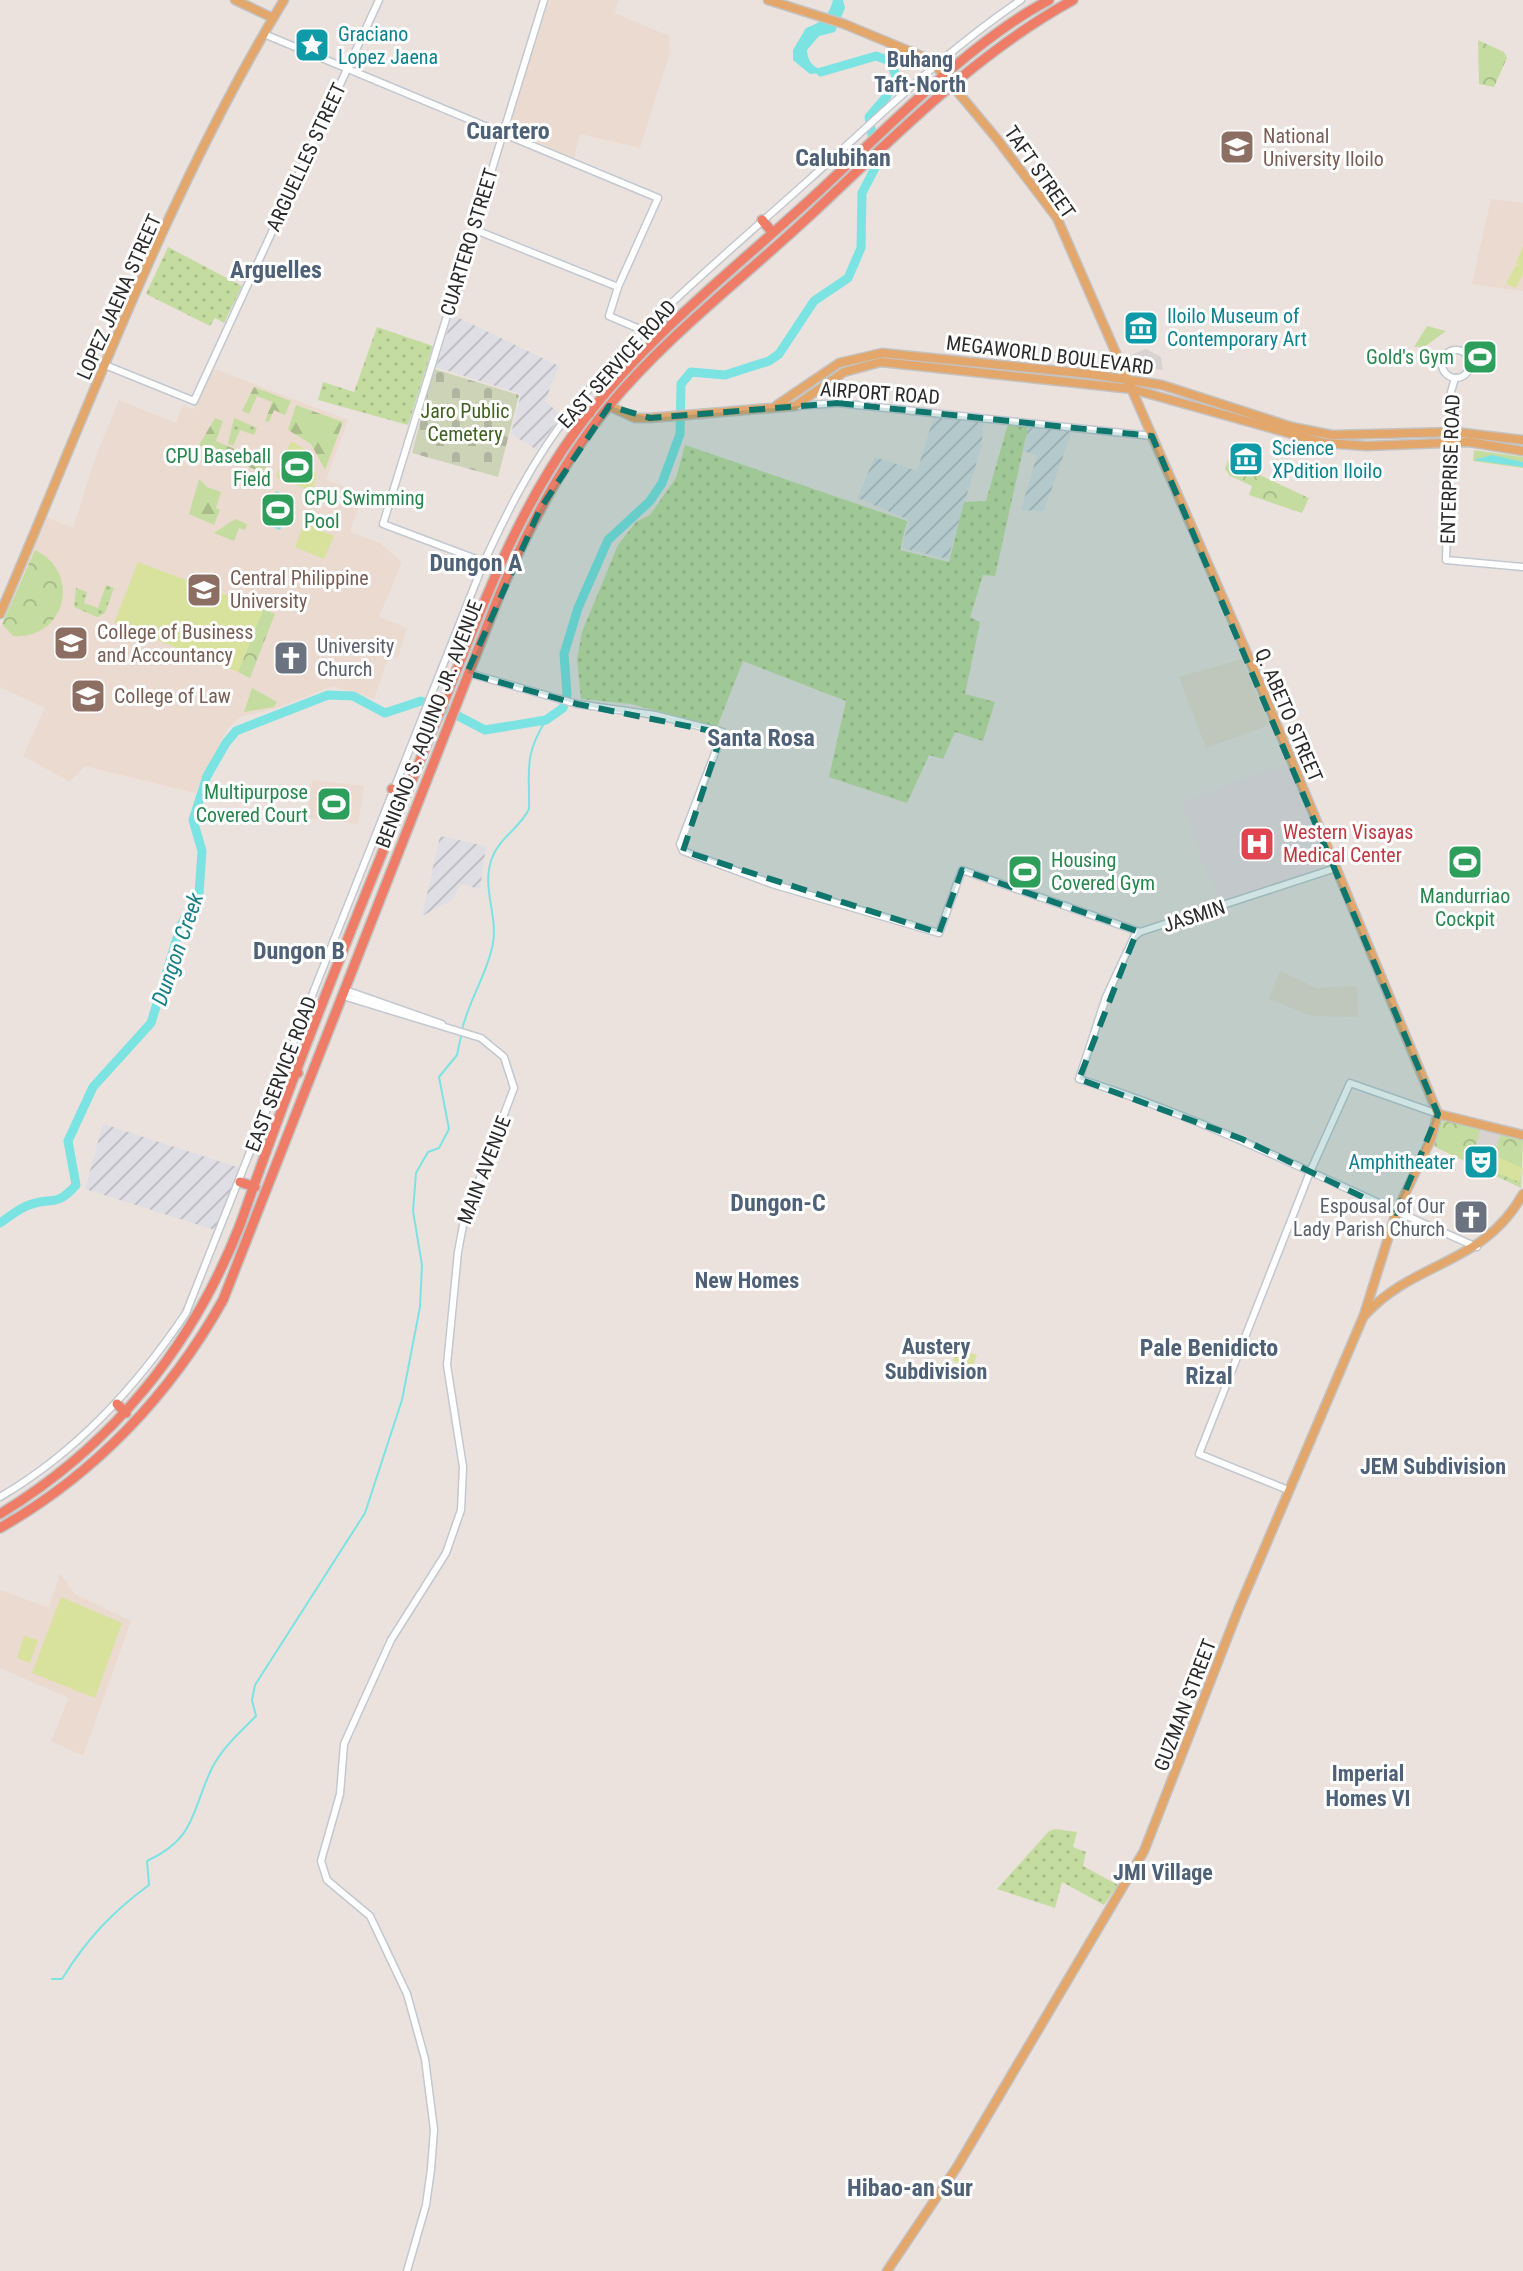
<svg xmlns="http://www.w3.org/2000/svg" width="1523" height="2271" font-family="'Roboto Condensed',sans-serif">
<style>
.industrial{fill:url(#industrial-furrows)}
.education{fill:#ebdacf}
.medical{fill:#f1dce3}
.grass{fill:url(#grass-dots)}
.forest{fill:url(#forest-firs)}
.cemetery{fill:url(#cemetery-stones)}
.park{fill:url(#park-crowns)}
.garden{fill:#c5dca0}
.pitch{fill:#d8e29d}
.plaza{fill:#d8d3d0}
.water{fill:#7be3e2}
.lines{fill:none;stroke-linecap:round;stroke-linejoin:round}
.stream{stroke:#7be3e2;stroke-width:2}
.river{stroke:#7be3e2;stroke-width:9}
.minor-casing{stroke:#c2c8d0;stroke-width:9}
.major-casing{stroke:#c3c3c3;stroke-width:11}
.highway-casing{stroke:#c3c3c3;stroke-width:12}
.minor{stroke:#fff;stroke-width:6}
.major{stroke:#e3a66b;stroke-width:8}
.highway{stroke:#ee7c66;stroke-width:9}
.marked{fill:#0f766e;fill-opacity:0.2;stroke:#0f766e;stroke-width:6;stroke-dasharray:16 10;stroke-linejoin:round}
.labels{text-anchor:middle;stroke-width:6;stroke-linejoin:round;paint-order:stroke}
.culture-label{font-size:20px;fill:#0d838f;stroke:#fff;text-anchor:start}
.education-label{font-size:20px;fill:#785e54;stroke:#fff;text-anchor:start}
.street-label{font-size:20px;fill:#2a2a2a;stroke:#fff}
.leisure-label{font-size:20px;fill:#27864d;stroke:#fff;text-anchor:end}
.park-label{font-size:20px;fill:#406121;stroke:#fff}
.worship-label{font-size:20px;fill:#5b616d;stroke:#fff;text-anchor:start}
.health-label{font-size:20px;fill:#be3a42;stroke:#fff;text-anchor:start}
.neighbourhood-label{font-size:22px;font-weight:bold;fill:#4f6177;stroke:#fff}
.water-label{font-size:22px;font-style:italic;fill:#1a8088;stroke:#fff}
.quarter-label{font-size:24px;font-weight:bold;fill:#4f6177;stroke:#fff}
</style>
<defs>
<pattern id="industrial-furrows" width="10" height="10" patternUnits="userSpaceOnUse" patternTransform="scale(2)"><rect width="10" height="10" fill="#dedee4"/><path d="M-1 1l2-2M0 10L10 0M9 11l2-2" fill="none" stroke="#bfbfc4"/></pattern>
<pattern id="grass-dots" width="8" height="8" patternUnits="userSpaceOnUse" patternTransform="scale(2)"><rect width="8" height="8" fill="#c5dca0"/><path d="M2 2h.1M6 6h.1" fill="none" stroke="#a9bd8a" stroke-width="1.8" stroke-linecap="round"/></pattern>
<pattern id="forest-firs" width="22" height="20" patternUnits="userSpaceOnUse" patternTransform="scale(2)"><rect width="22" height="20" fill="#c5dca0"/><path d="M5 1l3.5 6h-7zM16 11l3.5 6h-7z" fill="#a9bd8a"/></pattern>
<pattern id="cemetery-stones" width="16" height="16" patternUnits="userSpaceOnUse" patternTransform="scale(2)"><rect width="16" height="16" fill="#ccd3b7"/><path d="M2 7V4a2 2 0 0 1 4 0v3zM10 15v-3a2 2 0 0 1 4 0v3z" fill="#afb59e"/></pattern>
<pattern id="park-crowns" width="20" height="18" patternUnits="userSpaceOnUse" patternTransform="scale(2)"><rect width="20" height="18" fill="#c5dca0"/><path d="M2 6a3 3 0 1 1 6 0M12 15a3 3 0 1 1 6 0" fill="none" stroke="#a9bd8a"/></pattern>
</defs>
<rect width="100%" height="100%" fill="#ebe2de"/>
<!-- industrial -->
<g class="industrial">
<path d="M453 315 559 366 545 401 561 415 537 450 511 434 521 394 436 367Z"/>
<path d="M934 416 984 422 981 447 948 559 902 548 909 520 857 498 875 457 917 471Z"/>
<path d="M1028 427 1072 431 1044 511 1021 510 1037 455 1023 451Z"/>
<path d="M440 836 486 846 480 889 461 884 453 899 422 916Z"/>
<path d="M103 1124 240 1168 215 1230 85 1189Z"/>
</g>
<!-- education -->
<g class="education">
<path d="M549 0H618L615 13 669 36 670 52 640 148 580 134 574 158 517 134 520 125 509 121Z"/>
<path d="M1491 199 1523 203V291L1472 284Z"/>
<path d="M212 368 348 420 326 480 363 493 350 532 380 543 402 562 379 617 407 628 398 658 389 656 374 699 333 686 275 709 242 716 228 728 195 793 85 766 70 782 23 756 45 708 0 687V628L47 517 73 528 96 456 119 400 176 423 183 405 194 409Z"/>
<path d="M1242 659 1269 725 1206 748 1179 677Z"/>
<path d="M312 780 364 786 358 824 306 818Z"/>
<path d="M1280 971 1316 988 1357 986 1358 1017 1312 1016 1269 999Z"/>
<path d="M60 1573 75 1594 131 1621 83 1756 51 1741 69 1698 0 1668V1590L49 1608Z"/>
</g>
<!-- medical -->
<path class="medical" d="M1288 763 1329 866 1221 901 1201 858 1182 801Z"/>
<!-- grass -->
<g class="grass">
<path d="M168 247 242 286 224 323 215 318 210 326 146 294Z"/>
<path d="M377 327 433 346 408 425 318 400 323 382 354 392Z"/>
<path d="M234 418 257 428 254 435 240 430 233 446 228 444Z"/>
<path d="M1008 424 1028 427 995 576 983 575 970 617 980 622 965 694 995 702 983 741 955 732 943 759 929 755 907 803 829 777 846 701 743 661 717 727 631 704 581 699 577 659 582 632 618 545 636 522 650 515 676 478 685 445 907 521 900 550 949 562 964 502 986 501Z"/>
<path d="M106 585 114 588 105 613 97 617 74 607 76 588 87 592 84 603 98 608Z"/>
<path d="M1055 1829 1077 1832 1073 1847 1086 1852 1083 1866 1118 1885 1104 1905 1062 1882 1055 1908 997 1889 1049 1831Z"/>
</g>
<!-- forest -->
<g class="forest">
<path d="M254 387 291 401 285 415 274 410 269 422 265 421 272 402 257 396 249 414 242 411Z"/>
<path d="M296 405 343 422 325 470 311 444 288 430Z"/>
<path d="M215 418 223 421 216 441 267 463 263 473 199 445Z"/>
<path d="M199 479 207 487 221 492 216 508 220 510 214 525 189 514Z"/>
</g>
<!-- cemetery -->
<path class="cemetery" d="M434 369 519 395 498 477 412 453Z"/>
<!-- park -->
<g class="park">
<path d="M1478 40 1504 52 1507 58 1494 87 1479 84Z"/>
<path d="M1228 460 1309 498 1302 513 1249 495 1252 486 1230 476 1225 469Z"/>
<path d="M35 550C82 572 66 640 13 636L2 624Z"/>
<path d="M263 609 275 614 250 678 238 672Z"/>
<path d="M1443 1118 1523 1140 1521 1188 1431 1145Z"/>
</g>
<!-- garden -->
<g class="garden">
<path d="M1427 326 1446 331 1424 347H1414Z"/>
<path d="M1474 450 1523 457V468L1473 461Z"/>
<path d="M235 519 247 524 245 530 239 528 234 541 214 533Z"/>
<path d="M252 688 277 702 274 707 244 712Z"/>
</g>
<!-- pitch -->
<g class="pitch">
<path d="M1523 246V274L1516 288 1506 284 1516 265 1521 266 1516 263Z"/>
<path d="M291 441C312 451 320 469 312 491L276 477Z"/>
<path d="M304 523 334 536 324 559 295 547Z"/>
<path d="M138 562 263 609 238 672 114 623Z"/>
<path d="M1018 862 1038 869 1033 883 1013 876Z"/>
<path d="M1497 1157 1523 1168 1519 1182 1491 1170Z"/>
<path d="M957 1348 977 1355 972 1368 953 1361Z"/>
<path d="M61 1597 122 1623 95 1698 32 1673Z"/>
<path d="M24 1636 38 1640 30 1663 17 1658Z"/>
</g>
<!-- plaza -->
<g class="plaza">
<path d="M1146 349 1161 357 1163 370 1132 366 1133 354Z"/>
<path d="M1481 1128 1501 1134 1488 1169 1471 1161Z"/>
</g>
<!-- water -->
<g class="water">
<path d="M833 0H843L845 8 835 32 819 36 807 50C808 65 816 69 831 72L810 74 793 60V50L806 28C821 23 829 16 833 0Z"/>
<path d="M1492 455 1523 462V467L1474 460Z"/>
<path d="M276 491 293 498 280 530 263 523Z"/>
</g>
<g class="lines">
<!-- stream -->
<g class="stream">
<path d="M462 1030C469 999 488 973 493 943 498 915 481 887 492 858 499 838 520 828 529 809 530 770 523 757 546 720"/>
<path d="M52 1979H62C86 1940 112 1912 149 1885L147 1861C197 1838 191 1811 212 1768 222 1748 241 1731 256 1716L252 1700 255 1685 365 1513 402 1400 420 1307 422 1265 413 1211 416 1173 428 1152 439 1148 449 1129 439 1077 457 1055 461 1036"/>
</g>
<!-- river -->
<path class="river" d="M0 1223C9 1217 18 1209 29 1205 51 1196 55 1209 76 1185L68 1141 93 1087 151 1023 181 925 199 894 202 851 193 820 207 776 226 743 236 731 328 695 353 696 385 713 421 701 439 706 485 730 546 720 563 708 567 694 564 654 578 608 608 540 650 501 662 483 680 434 681 384 691 372 725 375 769 361 779 354 814 301 848 278 861 248 862 193 877 164 869 117 887 96 896 76 890 61 876 56 821 72"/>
<defs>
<g id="minor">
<path d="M264 34 658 198 618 287"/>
<path d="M473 229 618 287 609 316 642 330"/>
<circle cx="1456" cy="364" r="14"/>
<path d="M105 365 194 401 379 0"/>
<path d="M1455 378 1451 392 1446 560 1523 567"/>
<path d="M797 406 838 403 1152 436"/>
<path d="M484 562 383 524 544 0"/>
<path d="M468 673 577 704 655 715 723 732 680 844 683 851 772 884 939 933 962 870 1140 932 1336 868"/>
<path d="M1140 932 1134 937 1106 997 1079 1079C1217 1122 1344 1190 1477 1247"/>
<path d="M345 990 442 1024"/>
<path d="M343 996 481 1038 504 1057 514 1088 464 1220 458 1252 447 1365 463 1467 461 1510 446 1553 391 1640 344 1744 340 1794 321 1861 327 1880 370 1916 407 1994 425 2059 434 2130 431 2169 426 2205 407 2271"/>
<path d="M1288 1490 1199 1454 1310 1172 1350 1083 1438 1114"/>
<path d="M0 1497C77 1452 136 1387 186 1313L484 562C508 510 533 460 569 414 639 324 728 253 812 177 881 115 945 51 1021 0"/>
</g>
<g id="major">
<path d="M235 0 273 18"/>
<path d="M768 0 844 24 931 60 997 139 1057 218 1252 665 1438 1114"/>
<path d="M777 405 839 363 882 353 1090 374 1162 385 1292 427 1332 435 1455 432 1523 440"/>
<path d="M609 406 635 418H650L795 406 844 372 881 362 1132 389 1324 443 1367 446 1469 442 1523 451"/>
<path d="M0 614C88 410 168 190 284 0"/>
<path d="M1438 1114 1523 1135"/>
<path d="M1365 1315C1415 1260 1483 1266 1523 1194"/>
<path d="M887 2271 957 2167 1144 1851 1239 1608 1364 1315 1396 1213 1431 1139 1438 1114"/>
</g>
<g id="highway">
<path d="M762 220 772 232"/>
<path d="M577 404 590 413"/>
<path d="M392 789 406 794"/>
<path d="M284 1068 298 1073"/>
<path d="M240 1182 255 1187"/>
<path d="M117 1404 126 1413"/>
<path d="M0 1514C112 1446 192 1347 240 1225 299 1056 367 889 435 724 476 624 511 520 575 432 645 335 742 264 828 183 892 123 973 40 1049 0"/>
<path d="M0 1528C95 1474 170 1395 223 1300L499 596C527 530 562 463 608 407 668 334 746 276 815 211 895 136 976 53 1073 0"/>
</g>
</defs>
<!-- minor casing -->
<use href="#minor" class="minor-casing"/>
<!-- major casing -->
<use href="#major" class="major-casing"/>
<!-- highway casing -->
<use href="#highway" class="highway-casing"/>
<!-- minor -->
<use href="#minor" class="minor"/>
<!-- major -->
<use href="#major" class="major"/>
<!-- highway -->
<use href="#highway" class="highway"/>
</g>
<!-- marked area -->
<path class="marked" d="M838 403 1152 436 1438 1114 1396 1213 1242 1139 1079 1079 1137 931 962 870 939 933 683 851 722 733 577 704 467 673 540 509 609 406 650 418Z"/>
<!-- icons -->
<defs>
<symbol id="sight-square" viewBox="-11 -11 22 22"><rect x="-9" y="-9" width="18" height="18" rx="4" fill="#0f9aa8" stroke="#fff"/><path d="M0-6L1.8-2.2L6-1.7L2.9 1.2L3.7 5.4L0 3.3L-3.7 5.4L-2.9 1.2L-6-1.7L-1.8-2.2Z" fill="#fff"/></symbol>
<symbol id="university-square" viewBox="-11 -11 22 22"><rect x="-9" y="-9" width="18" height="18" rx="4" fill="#8d6e63" stroke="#fff"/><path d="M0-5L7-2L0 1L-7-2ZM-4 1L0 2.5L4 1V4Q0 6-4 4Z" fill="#fff"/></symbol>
<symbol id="museum-square" viewBox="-11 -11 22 22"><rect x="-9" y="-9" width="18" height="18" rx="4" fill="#0f9aa8" stroke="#fff"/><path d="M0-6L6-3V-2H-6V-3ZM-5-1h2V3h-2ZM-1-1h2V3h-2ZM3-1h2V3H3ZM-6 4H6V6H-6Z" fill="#fff"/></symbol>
<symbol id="stadium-square" viewBox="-11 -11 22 22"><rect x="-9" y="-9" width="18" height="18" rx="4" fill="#2e9e5b" stroke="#fff"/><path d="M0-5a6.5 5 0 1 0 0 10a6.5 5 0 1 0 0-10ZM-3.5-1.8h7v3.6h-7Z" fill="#fff"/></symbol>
<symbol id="church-square" viewBox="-11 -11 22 22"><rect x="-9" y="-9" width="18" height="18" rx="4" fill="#6b7280" stroke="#fff"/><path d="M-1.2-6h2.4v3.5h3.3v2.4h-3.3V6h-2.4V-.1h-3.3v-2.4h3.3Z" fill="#fff"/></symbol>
<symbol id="hospital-square" viewBox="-11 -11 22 22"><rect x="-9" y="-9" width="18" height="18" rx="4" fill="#e0444e" stroke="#fff"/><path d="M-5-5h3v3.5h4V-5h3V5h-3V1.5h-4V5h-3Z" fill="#fff"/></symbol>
<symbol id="theatre-square" viewBox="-11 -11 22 22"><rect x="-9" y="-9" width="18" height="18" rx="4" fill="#0f9aa8" stroke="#fff"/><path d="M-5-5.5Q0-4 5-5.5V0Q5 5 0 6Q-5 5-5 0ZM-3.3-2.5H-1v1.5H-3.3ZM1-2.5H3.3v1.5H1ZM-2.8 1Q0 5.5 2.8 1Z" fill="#fff"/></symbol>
</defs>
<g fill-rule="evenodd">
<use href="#sight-square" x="292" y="25" width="40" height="40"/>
<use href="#university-square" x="1217" y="127" width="40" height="40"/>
<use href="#museum-square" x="1121" y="308" width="40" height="40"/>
<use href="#stadium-square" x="1460" y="337" width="40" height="40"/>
<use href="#museum-square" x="1226" y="439" width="40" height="40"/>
<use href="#stadium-square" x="277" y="447" width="40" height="40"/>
<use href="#stadium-square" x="258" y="490" width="40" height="40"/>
<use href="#university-square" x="184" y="570" width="40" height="40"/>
<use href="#university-square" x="51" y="623" width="40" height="40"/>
<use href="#church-square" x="271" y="638" width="40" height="40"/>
<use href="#university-square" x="68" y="676" width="40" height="40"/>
<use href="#stadium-square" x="314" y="784" width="40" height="40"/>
<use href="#hospital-square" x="1237" y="824" width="40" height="40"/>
<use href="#stadium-square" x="1445" y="842" width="40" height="40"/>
<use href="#stadium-square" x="1005" y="852" width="40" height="40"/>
<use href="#theatre-square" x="1461" y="1142" width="40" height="40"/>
<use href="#church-square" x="1451" y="1197" width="40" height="40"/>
</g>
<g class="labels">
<!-- culture labels -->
<g class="culture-label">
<text x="338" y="41">Graciano<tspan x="338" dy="23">Lopez Jaena</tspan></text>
<text x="1167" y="323">Iloilo Museum of<tspan x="1167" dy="23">Contemporary Art</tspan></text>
<text x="1272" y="455">Science<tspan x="1272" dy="23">XPdition Iloilo</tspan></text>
<text x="1455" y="1169" text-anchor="end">Amphitheater</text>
</g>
<!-- education labels -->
<g class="education-label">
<text x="1263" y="143">National<tspan x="1263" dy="23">University Iloilo</tspan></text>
<text x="230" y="585">Central Philippine<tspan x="230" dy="23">University</tspan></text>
<text x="97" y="639">College of Business<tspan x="97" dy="23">and Accountancy</tspan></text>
<text x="114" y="703">College of Law</text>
</g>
<!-- street labels -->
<g class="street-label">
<text transform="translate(306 157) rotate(-65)" y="7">ARGUELLES STREET</text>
<text transform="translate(1040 172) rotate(55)" y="7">TAFT STREET</text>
<text transform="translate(469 242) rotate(-73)" y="7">CUARTERO STREET</text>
<text transform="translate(119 297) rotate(-66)" y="7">LOPEZ JAENA STREET</text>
<text transform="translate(1050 355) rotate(7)" y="7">MEGAWORLD BOULEVARD</text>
<text transform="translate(617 364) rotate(-48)" y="7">EAST SERVICE ROAD</text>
<text transform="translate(880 393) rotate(4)" y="7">AIRPORT ROAD</text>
<text transform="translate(1450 469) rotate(-88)" y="7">ENTERPRISE ROAD</text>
<text transform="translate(1289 715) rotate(67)" y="7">Q. ABETO STREET</text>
<text transform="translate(429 724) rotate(-69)" y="7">BENIGNO S. AQUINO JR. AVENUE</text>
<text transform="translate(1194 916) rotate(-18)" y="7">JASMIN</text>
<text transform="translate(281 1074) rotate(-69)" y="7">EAST SERVICE ROAD</text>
<text transform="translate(484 1170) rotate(-69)" y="7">MAIN AVENUE</text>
<text transform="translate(1185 1705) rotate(-69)" y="7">GUZMAN STREET</text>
</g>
<!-- leisure labels -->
<g class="leisure-label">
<text x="1454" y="364">Gold's Gym</text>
<text x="271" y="463">CPU Baseball<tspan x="271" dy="23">Field</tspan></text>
<text x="304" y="505" text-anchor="start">CPU Swimming<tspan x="304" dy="23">Pool</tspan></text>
<text x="308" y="799">Multipurpose<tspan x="308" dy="23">Covered Court</tspan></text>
<text x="1051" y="867" text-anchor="start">Housing<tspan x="1051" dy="23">Covered Gym</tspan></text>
<text x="1465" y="903" text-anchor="middle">Mandurriao<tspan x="1465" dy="23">Cockpit</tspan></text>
</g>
<!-- park labels -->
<g class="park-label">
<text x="465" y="418">Jaro Public<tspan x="465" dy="23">Cemetery</tspan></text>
</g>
<!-- worship labels -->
<g class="worship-label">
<text x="317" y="653">University<tspan x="317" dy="23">Church</tspan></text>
<text x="1445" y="1213" text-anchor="end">Espousal of Our<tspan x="1445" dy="23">Lady Parish Church</tspan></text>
</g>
<!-- health labels -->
<g class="health-label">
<text x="1283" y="839">Western Visayas<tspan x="1283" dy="23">Medical Center</tspan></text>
</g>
<!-- neighbourhood labels -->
<g class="neighbourhood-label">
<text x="920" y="67">Buhang<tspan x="920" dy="25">Taft-North</tspan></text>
<text x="747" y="1288">New Homes</text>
<text x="936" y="1354">Austery<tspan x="936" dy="25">Subdivision</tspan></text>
<text x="1433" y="1474">JEM Subdivision</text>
<text x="1368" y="1781">Imperial<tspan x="1368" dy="25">Homes VI</tspan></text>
<text x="1163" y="1880">JMI Village</text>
</g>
<!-- water labels -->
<g class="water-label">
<text transform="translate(177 949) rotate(-71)" y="8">Dungon Creek</text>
</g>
<!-- quarter labels -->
<g class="quarter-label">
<text x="508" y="139">Cuartero</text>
<text x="843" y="166">Calubihan</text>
<text x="276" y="278">Arguelles</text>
<text x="476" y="571">Dungon A</text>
<text x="761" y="746">Santa Rosa</text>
<text x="299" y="959">Dungon B</text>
<text x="778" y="1211">Dungon-C</text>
<text x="1209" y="1356">Pale Benidicto<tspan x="1209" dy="28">Rizal</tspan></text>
<text x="910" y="2196">Hibao-an Sur</text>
</g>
</g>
</svg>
